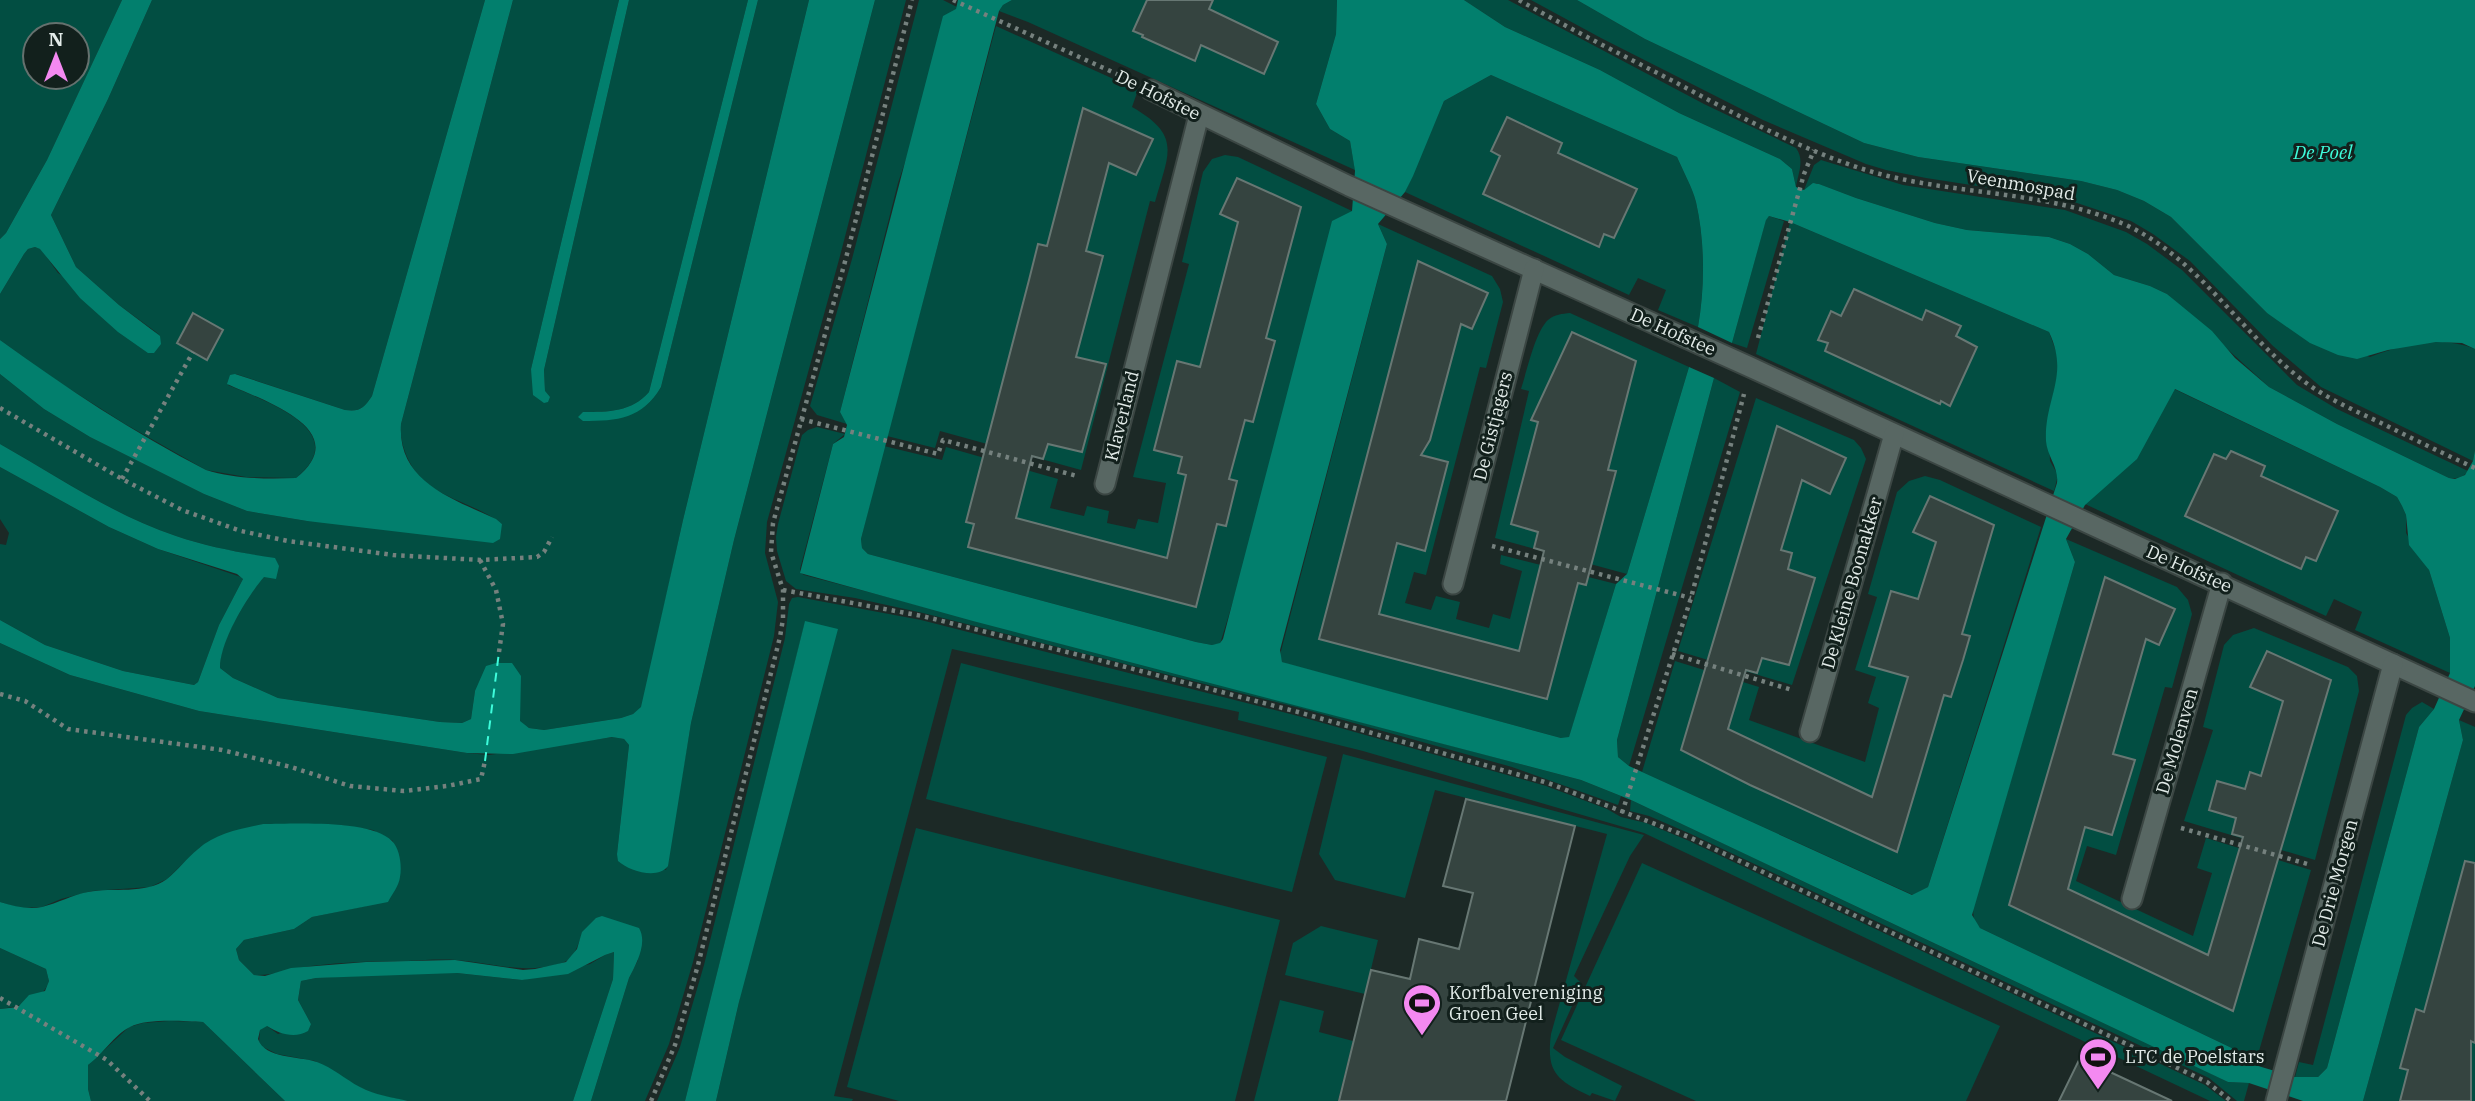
<svg xmlns="http://www.w3.org/2000/svg" width="2475" height="1101" font-family="'IBM Plex Serif',serif">
<style>
.green{fill:#024e42;fill-rule:evenodd}
.water{fill:#027f6d;fill-rule:evenodd}
.lines{fill:none;stroke-linecap:round;stroke-linejoin:round}
.ferry{stroke:#3efcdb;stroke-width:2;stroke-dasharray:9 7;stroke-linecap:butt}
.building{fill:#354440;stroke:#677773;stroke-width:2}
.minor-casing{stroke:#3b4643;stroke-width:23}
.path{stroke:#75817e;stroke-width:4.5;stroke-dasharray:3.5 5;stroke-linecap:butt}
.minor{stroke:#586763;stroke-width:19}
.labels{text-anchor:middle;stroke-width:6;stroke-linejoin:round;paint-order:stroke}
.street-label{font-size:18px;fill:#e2ebe8;stroke:#12201c}
.poi-label{font-size:18px;fill:#e2ebe8;stroke:#12201c;text-anchor:start}
.water-label{font-size:19px;font-style:italic;fill:#3efcdb;stroke:#12201c}
</style>
<rect width="100%" height="100%" fill="#1c2926"/>
<!-- green -->
<g class="green">
<path d="M0 0H122L47 160 6 233 0 239ZM35 35H77V77H35Z"/>
<path d="M152 0H485L372 396C364 408 360 412 345 410L236 374 228 385C262 400 355 430 296 478L246 477 206 470 125 424 54 379 0 340V294L24 254 28 249 35 247 41 249 58 273 160 335 119 305 76 267 51 215 108 99Z"/>
<path d="M513 0H619L531 369 545 391 544 370 629 0H748L649 392C632 412 608 412 583 412L589 421C622 415 642 419 661 387L758 0H809L683 520 642 707 633 714 621 718 544 730 529 728 520 722V708L475 691 471 719 462 723 440 722 278 698 233 678 220 668C220 632 256 588 275 559 242 553 208 547 176 536 113 515 57 476 0 444V374L44 409 90 437 204 494 247 511 307 521 502 524C472 500 428 499 409 461 403 448 400 438 401 424Z"/>
<path d="M875 0H906L840 256 767 522 765 553 778 602 774 636 693 962 669 1044 645 1101H591L629 978 638 960 589 926C577 936 579 958 562 963 523 975 494 963 456 960 440 959 424 960 408 961 376 961 343 962 311 966 292 968 273 976 254 975L239 960 236 949 244 940 294 929 312 917 366 906 393 841 373 830 340 825 263 824 199 848 167 879 150 887 92 891 61 899 42 907 20 908 0 902V643L70 675 199 711 467 753 489 755 613 737 624 739 629 745 617 854 666 870 691 723 734 540Z"/>
<path d="M919 0H943L957 7 898 183 840 412 847 424 817 415 810 406 852 259Z"/>
<path d="M1012 0H1337L1336 34 1316 104 1330 129 1350 141 1355 170 1028 22 999 11 1003 5Z"/>
<path d="M1464 0H1508L1704 104 1796 148C1805 160 1798 174 1796 187L1792 169 1780 159 1679 113 1600 70 1505 27Z"/>
<path d="M1531 0H1577L1645 39 1864 143 1918 157 2081 181 2117 190 2144 201 2171 217 2267 313 2370 357C2402 344 2442 335 2475 349V450L2473 461 2321 387 2273 346 2190 261 2153 234 2131 221 2068 200 1926 178 1886 170 1866 164 1763 120 1601 38Z"/>
<path d="M996 26 1138 90 1132 107C1183 136 1168 154 1155 202L1150 201 1081 470 940 431 935 448 887 436Z"/>
<path d="M1491 75 1677 157C1683 171 1692 187 1696 202 1705 242 1705 287 1698 327L1658 310 1666 290 1638 278 1629 295 1405 192 1444 101Z"/>
<path d="M1225 155 1238 157 1352 211 1220 644 1212 645 1196 642 868 554 862 548 861 539 884 446 942 460 946 447 1058 479 1050 508 1084 516 1087 506 1109 511 1107 523 1135 529 1138 519 1158 523 1166 483 1133 477 1189 264 1182 262 1203 172 1212 159Z"/>
<path d="M1821 160 1903 185 2065 210 2126 232 2147 244 2182 270 2297 385 2337 409 2468 471C2464 477 2457 479 2449 478L2337 424 2269 387 2167 294 2150 286 2114 275 2088 254 2070 244 2049 237 1967 230 1935 223 1856 198 1816 183 1804 190 1814 165Z"/>
<path d="M1769 216 1784 221 1747 348 1732 343 1766 219Z"/>
<path d="M1790 222 2049 332 2058 357 2057 383 2048 419 2050 461 2058 475 2054 491 1756 354Z"/>
<path d="M1378 224 1492 276 1500 289 1503 302 1486 368 1480 367 1426 575 1414 572 1405 603 1431 610 1436 596 1460 602 1456 619 1489 628 1493 614 1510 619 1522 571 1500 564 1501 555 1616 584 1569 738H1561L1287 664 1282 662 1280 655 1387 244Z"/>
<path d="M1570 313 1689 367 1627 574 1495 538 1529 391 1521 389C1527 371 1535 332 1548 320 1555 314 1562 314 1570 313Z"/>
<path d="M1714 378 1740 392 1629 766 1618 757 1617 740Z"/>
<path d="M2174 389 2380 487 2397 497 2402 506 2406 515V533L2429 570 2450 638V673L2355 630 2362 612 2334 599 2326 616 2085 504 2136 459Z"/>
<path d="M1756 398 1854 440 1861 448 1866 459 1792 685 1678 651Z"/>
<path d="M817 427 845 434 833 444 800 569 801 573 804 575 1581 780 1621 796 1618 805 1512 767 1300 708 923 613 855 598 796 589 786 581 777 551 776 537 778 524 802 435 808 430Z"/>
<path d="M0 467 109 527 158 549 241 577 243 579 219 625 198 682 194 685 123 671 45 645 0 620V544L6 545 9 533 0 519Z"/>
<path d="M1925 476 1940 480 2041 527 1928 887 1913 895 1642 772 1675 661 1759 687 1749 720 1865 762 1879 708 1868 703 1876 677 1855 670 1877 597 1868 594 1897 492 1909 481Z"/>
<path d="M2066 539 2177 587 2188 600 2192 614 2172 688 2165 687 2116 855 2087 846 2076 881 2193 936 2212 873 2197 868 2206 838 2311 870 2255 1065 2236 1050 1980 928 1974 921 1973 909 2075 562Z"/>
<path d="M798 597 921 620 1298 716 1546 786 1607 809 1621 817 1646 823 1687 840 2205 1085 2226 1101H2210L1644 833 1363 751 1238 720 1239 712 952 649 834 1096 853 1099 852 1101H716L739 1002 805 622 685 1101H657L680 1047 704 965 785 638 789 604 792 598Z"/>
<path d="M2254 628 2348 667 2357 676 2359 691 2315 860 2184 821 2213 730 2203 727 2224 645 2233 635Z"/>
<path d="M961 663 1327 757 1292 892 926 799Z"/>
<path d="M2422 702 2434 709 2419 727 2327 1068 2318 1077H2295L2299 1062 2313 1065 2406 715 2412 708Z"/>
<path d="M2459 720 2475 727V1101H2363L2463 740Z"/>
<path d="M1343 754 1644 835 1630 856 1574 976 1582 984 1553 1048 1565 1057 1622 1086 1615 1101 1592 1093 1590 1096C1557 1080 1546 1073 1551 1034L1607 834 1435 790 1405 898 1335 880 1319 854Z"/>
<path d="M1631 800 2220 1078 2228 1082 2249 1083 2244 1101H2237L2209 1078 1691 834 1649 816 1630 811Z"/>
<path d="M916 828 1280 920 1235 1101H899L847 1087Z"/>
<path d="M1642 863 2000 1026 1966 1101H1696L1561 1040Z"/>
<path d="M1321 926 1378 940 1365 994 1285 975 1293 943Z"/>
<path d="M0 948 46 969 49 981C44 1000 17 1007 0 1009Z"/>
<path d="M614 952 613 979 573 1101H408L378 1095 361 1088 315 1061 277 1054 263 1047 259 1042 260 1030 263 1026H267L278 1034 311 1024 298 1000 301 981 316 978 408 973H457L522 980 590 964 605 955Z"/>
<path d="M1280 1000 1324 1011 1319 1032 1353 1041 1338 1101H1254Z"/>
<path d="M169 1021 203 1022 285 1101H91L88 1089V1065L129 1027 143 1023Z"/>
</g>
<!-- water -->
<g class="water">
<path d="M122 0H152L108 99 51 215 76 267 119 305 160 336 161 344 154 353H148L118 332 80 298 40 249 35 247 28 249 24 254 0 294V239L6 233 47 160Z"/>
<path d="M485 0H513L401 424C397 482 453 499 496 519L502 524 500 539 493 543 307 521 247 511 204 494 90 437 44 409 0 374V340C66 388 134 433 206 470 234 479 267 479 296 478 356 430 262 400 227 384L230 375 235 374 345 410C360 412 364 408 372 396Z"/>
<path d="M619 0H629L544 370 545 391 550 397 548 402 544 403 533 395 531 369Z"/>
<path d="M748 0H758L661 387C642 419 618 421 583 421L578 417 583 412C608 412 632 412 649 392Z"/>
<path d="M809 0H875L734 540 691 723 668 866C658 880 629 871 618 861L617 854 629 745 624 739 612 737 513 754 467 753 199 711 70 675 0 643V620L45 645 123 671 194 685 198 682 219 625 243 579 237 574 158 549 109 527 0 467V444C57 476 113 515 176 536 208 547 242 553 275 558L279 566 276 579 264 577C247 597 220 641 220 668L233 678 278 698 440 722 462 723 471 719 475 691 486 666 496 663H512L521 676 520 721 529 728 544 730 621 718 633 714 641 707 683 520Z"/>
<path d="M958 0H1012L1003 5 999 11 861 539 862 548 868 554 1196 642 1212 645 1220 643 1223 639 1332 221 1352 211 1355 171 1350 141 1330 129 1316 104 1336 34 1337 0H1464L1505 27 1600 70 1679 113 1780 159 1792 169 1796 187 1804 190 1813 183 1819 184 1856 198 1935 223 1967 230 2049 237 2070 244 2088 254 2114 275 2150 286 2167 294 2212 331 2235 358 2269 387 2337 424 2449 478 2455 479 2465 475 2473 461 2475 450V686L2459 720 2463 740 2363 1101H2303L2249 1083 2228 1082 1631 800 1581 780 973 621 800 573 833 444 844 437 847 425 840 412 943 16 956 9ZM1491 75 1677 157C1683 171 1692 187 1696 202 1705 242 1705 287 1698 327L1732 343 1766 220 1769 216 1790 222 2049 332C2070 376 2044 399 2046 441 2047 456 2059 468 2057 483L1928 887 1912 895 1629 766 1618 757 1617 740 1714 378 1689 367 1627 574 1616 584 1569 737 1561 738 1282 662 1280 650 1387 244 1378 224 1405 192 1413 176 1444 101ZM2175 389 2380 487 2397 497 2402 506 2406 515 2409 545 2429 570 2450 638V673L2434 709 2419 727 2327 1068 2318 1077H2295L2255 1065 2236 1050 1980 928 1972 915 2075 562 2066 539 2085 505 2137 459Z"/>
<path d="M1577 0H2475V349L2462 343 2436 342 2388 350 2357 359 2338 355 2310 343 2267 313 2171 217 2144 201 2117 190 2081 181 1918 157 1864 143 1645 39Z"/>
<path d="M805 621 838 629 739 1002 716 1101H685Z"/>
<path d="M263 824C292 824 371 819 392 841 400 849 402 866 400 877 399 886 392 894 388 902L312 917 294 929 244 940 236 949 239 960 254 975 265 976 291 968 366 962 455 960 523 970 535 969 566 962 577 949 582 932 596 918 602 916 639 928C648 943 636 964 629 978L591 1101H573L613 979 614 952 605 955 568 974 522 980 457 973 316 978 301 981 298 1000 311 1024 308 1031C295 1039 279 1034 267 1026L260 1030 258 1039C265 1059 299 1056 317 1062 333 1068 345 1079 360 1087 375 1095 391 1097 408 1101H285L203 1022C183 1021 147 1018 130 1027 115 1034 102 1055 88 1065V1089L91 1101H0V1009L18 1007 29 995 45 991 49 981 46 969 0 948V902C14 906 28 910 42 907 58 903 72 895 88 892 113 887 145 895 167 879 178 870 187 858 198 849 216 833 240 829 263 824Z"/>
</g>
<g class="lines">
<!-- ferry -->
<path class="ferry" d="M485 761 499 652"/>
</g>
<!-- building -->
<g class="building">
<path d="M1147 0H1213L1209 9 1278 42 1264 74 1201 45 1195 61 1142 37 1143 35 1133 31Z"/>
<path d="M1083 108 1153 139 1136 175 1109 163 1086 251 1103 256 1076 357 1106 364 1082 452 1048 444 1043 459 1032 456 1016 518 1167 558 1186 475 1178 473 1182 457 1154 450 1177 361 1200 367 1238 222 1220 214 1237 178 1301 207 1266 338 1275 341 1253 422 1245 420 1229 479 1237 481 1226 526 1217 524 1196 607 968 547 974 524 966 522 1029 280 1038 244 1047 246Z"/>
<path d="M1507 117 1562 143 1558 153 1637 189 1614 238 1604 234 1599 247 1483 194 1500 156 1491 151Z"/>
<path d="M1418 261 1488 293 1472 329 1461 324 1430 440 1421 455 1448 462 1425 551 1397 543 1379 614 1519 651 1544 551 1534 548 1538 532 1511 524 1538 422 1531 420 1572 332 1636 361 1608 470 1616 471 1586 585 1578 583 1547 699 1319 639Z"/>
<path d="M1854 289 1922 320 1926 310 1961 326 1956 336 1977 347 1950 406 1941 401 1940 404 1825 351 1828 343 1818 340 1831 311 1841 316Z"/>
<path d="M193 313 223 330 207 360 177 343Z"/>
<path d="M1777 426 1846 458 1830 494 1802 480 1781 550 1792 553 1788 569 1815 578 1798 635 1789 665 1762 658 1757 673 1746 670 1728 729 1872 797 1908 677 1869 666 1891 591 1918 599 1936 542 1913 532 1930 496 1994 525 1962 634 1970 636 1963 660 1951 697 1944 695 1897 852 1750 785 1681 750Z"/>
<path d="M2231 451 2265 466 2261 476 2338 511 2316 561 2306 557 2301 569 2185 516 2214 454 2226 459Z"/>
<path d="M2105 577 2175 609 2159 645 2146 639 2113 754 2135 760 2112 835 2085 827 2068 889 2208 955 2243 837 2232 834 2236 818 2209 810 2217 781 2245 789 2250 772 2261 776 2283 701 2250 687 2267 651 2331 680 2233 1011 2009 905Z"/>
<path d="M1466 799 1575 826 1506 1101H1339L1371 970 1410 979 1419 939 1459 949 1473 893 1443 886Z"/>
<path d="M2465 861 2475 863V1043L2471 1041V1101H2400L2408 1070 2400 1068 2416 1009 2424 1012Z"/>
<path d="M2080 1058 2172 1101H2059Z"/>
</g>
<g class="lines">
<defs>
<g id="minor">
<path d="M1151 90 1349 186 1750 367 2475 702"/>
<path d="M1105 484 1199 115"/>
<path d="M1453 584 1534 269"/>
<path d="M1810 732 1894 434"/>
<path d="M2132 899 2222 583"/>
<path d="M2276 1101 2393 664"/>
</g>
</defs>
<!-- minor casing -->
<use href="#minor" class="minor-casing"/>
<!-- path -->
<g class="path">
<path d="M953 0 1128 79"/>
<path d="M1519 0C1570 29 1622 55 1673 81 1735 114 1799 149 1866 170 1951 196 2044 189 2126 225 2198 258 2240 332 2301 379 2324 397 2351 409 2377 421 2409 437 2442 453 2475 468"/>
<path d="M1758 338 1804 174 1814 150"/>
<path d="M0 408 122 479 182 510 241 531 288 541 393 555 480 560 537 557 544 552 552 537"/>
<path d="M801 419 938 454 943 440 1077 476"/>
<path d="M122 479 193 352"/>
<path d="M1492 546 1691 598"/>
<path d="M480 560 496 590 503 624 499 652"/>
<path d="M783 590 922 616 1095 659 1298 712 1548 783 1689 837 2207 1082 2231 1101"/>
<path d="M1672 654 1792 690"/>
<path d="M0 694 25 701 68 729 222 750 291 767 350 786 404 791 447 786 481 779 485 761"/>
<path d="M1622 813 1691 598 1744 394"/>
<path d="M2181 828 2311 865"/>
<path d="M0 998 107 1060 150 1101"/>
<path d="M651 1101 675 1045 698 965 780 637 783 619V590L771 552 773 523 846 258 912 0"/>
</g>
<!-- minor -->
<use href="#minor" class="minor"/>
</g>
<!-- icons -->
<defs>
<symbol id="stadium-pin" viewBox="-11 -11 22 30"><path d="M0 17L-7.5 6A9.5 9.5 0 1 1 7.5 6Z" fill="#f489f1" stroke="#12201c"/><path d="M0-5a6.5 5 0 1 0 0 10a6.5 5 0 1 0 0-10ZM-3.5-1.8h7v3.6h-7Z" fill="#111"/></symbol>
</defs>
<g fill-rule="evenodd">
<use href="#stadium-pin" x="1400" y="981" width="44" height="60"/>
<use href="#stadium-pin" x="2076" y="1035" width="44" height="60"/>
</g>
<g class="labels">
<!-- street labels -->
<g class="street-label">
<text transform="translate(1158 95) rotate(26)" y="6">De Hofstee</text>
<text transform="translate(2021 185) rotate(10)" y="6">Veenmospad</text>
<text transform="translate(1673 332) rotate(24)" y="6">De Hofstee</text>
<text transform="translate(1122 416) rotate(-76)" y="6">Klaverland</text>
<text transform="translate(1493 426) rotate(-76)" y="6">De Gistjagers</text>
<text transform="translate(2189 569) rotate(24)" y="6">De Hofstee</text>
<text transform="translate(1852 583) rotate(-74)" y="6">De Kleine Boonakker</text>
<text transform="translate(2177 741) rotate(-74)" y="6">De Molenven</text>
<text transform="translate(2335 883) rotate(-75)" y="6">De Drie Morgen</text>
</g>
<!-- poi labels -->
<g class="poi-label">
<text x="1449" y="999">Korfbalvereniging<tspan x="1449" dy="21">Groen Geel</tspan></text>
<text x="2125" y="1063">LTC de Poelstars</text>
</g>
<!-- water labels -->
<g class="water-label">
<text x="2323" y="159">De Poel</text>
</g>
</g>
<!-- north arrow -->
<g transform="translate(56 56)"><circle r="33" fill="#12201c" stroke="#65716e" stroke-width="2"/>
<path d="M0-5L12 26L0 18L-12 26Z" fill="#f489f1"/>
<text y="-10" font-size="19" font-weight="bold" text-anchor="middle" fill="#e2ebe8">N</text>
</g>
</svg>
